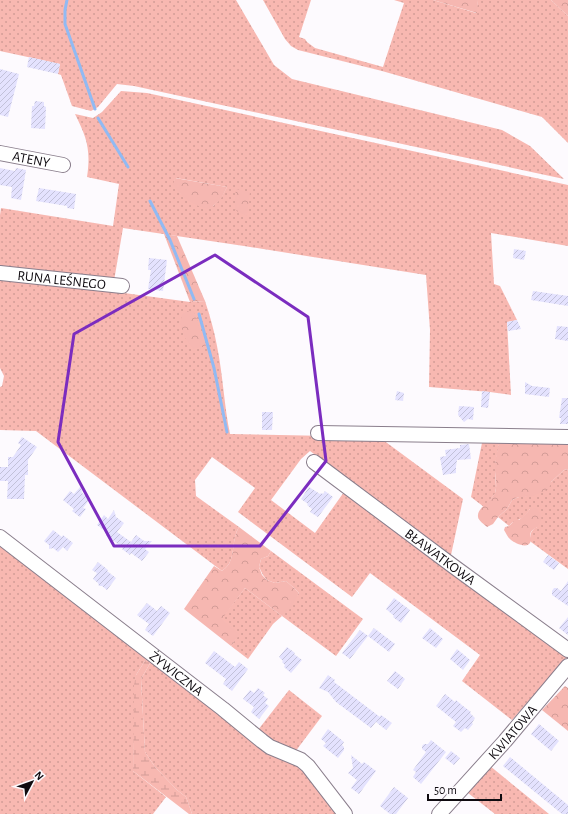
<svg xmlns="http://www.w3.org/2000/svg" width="568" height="814" font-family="'Alegreya Sans',sans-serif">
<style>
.grass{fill:url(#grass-dots);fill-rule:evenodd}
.forest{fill:url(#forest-crowns)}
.wetland{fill:url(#wetland-marsh)}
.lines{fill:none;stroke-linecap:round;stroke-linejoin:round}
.stream{stroke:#91baf3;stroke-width:3}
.building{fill:url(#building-hatch)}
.minor-casing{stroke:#8a7e8c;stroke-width:16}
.minor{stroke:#fff;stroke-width:14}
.marked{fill:none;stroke:#7b2cbf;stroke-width:3;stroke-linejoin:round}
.labels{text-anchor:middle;stroke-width:3;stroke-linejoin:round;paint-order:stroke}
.street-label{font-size:14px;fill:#0f0b10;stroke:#fdfafe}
</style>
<defs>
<pattern id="grass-dots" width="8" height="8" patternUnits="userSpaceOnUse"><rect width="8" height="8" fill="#f8b8b1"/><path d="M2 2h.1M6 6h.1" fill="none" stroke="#d39d97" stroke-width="1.8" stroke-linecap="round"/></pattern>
<pattern id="forest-crowns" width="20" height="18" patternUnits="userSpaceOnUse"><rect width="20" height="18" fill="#f6b7b1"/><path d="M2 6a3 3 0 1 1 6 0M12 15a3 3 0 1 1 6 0" fill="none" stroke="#d29c97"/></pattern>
<pattern id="wetland-marsh" width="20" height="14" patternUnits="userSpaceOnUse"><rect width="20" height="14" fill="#f8b8b1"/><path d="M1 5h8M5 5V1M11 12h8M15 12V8" fill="none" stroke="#d39d97"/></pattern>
<pattern id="building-hatch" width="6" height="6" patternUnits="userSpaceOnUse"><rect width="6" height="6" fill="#e4e2fe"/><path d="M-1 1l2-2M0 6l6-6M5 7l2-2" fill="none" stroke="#c2c1d9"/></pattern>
</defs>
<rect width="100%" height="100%" fill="#fdfafe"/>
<!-- grass -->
<g class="grass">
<path d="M0 0H236L274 65 292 79 502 130 530 146 564 179 134 86 117 84 98 107 91 111 72 106 61 75 58 74 60 64 0 51Z"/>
<path d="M263 0H311L299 37 305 39 307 42 315 48 383 67 404 3 394 0H433L476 13 478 0H551L568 16V143L542 117 382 71 298 50 291 46 285 39Z"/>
<path d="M121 91 147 93 568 185V246L491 233 494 284 500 286 517 320 507 322 511 395 490 392 429 387 430 330 426 275 244 246 123 228 114 281 0 266V215L1 208 113 226 119 184 87 177C91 150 87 138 75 114L93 118 102 112ZM175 179 176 178 227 187C223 195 220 200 213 206L181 194 174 185Z"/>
<path d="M0 276 190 302 205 301C210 316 214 330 217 346 223 375 224 405 230 434L379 437 463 499 451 555 310 451 301 459 271 500 315 533 344 492 567 657 512 720 462 681 480 655 370 573 352 597 238 512 255 488 212 457 195 480 196 496 239 527C232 538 235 553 229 564 227 567 224 569 222 571L36 431 0 430V387L2 386 4 376 0 368Z"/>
<path d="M483 438 500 439 495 465 496 488 495 494 484 507 471 497Z"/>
<path d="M568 469V569L531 542C530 534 530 531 537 527L530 509C527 513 525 517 520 519 516 521 513 521 509 526L498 517 507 509 512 500 519 497H525L551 482 564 470Z"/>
<path d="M0 541 148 656 136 675 133 771 166 797 153 814H0Z"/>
<path d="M271 551 363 619 336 656 282 616 273 624 248 659 231 646 239 634 221 619 245 588 282 616 299 593 294 588 286 581 275 583 267 580 263 575 259 567 261 559 268 556Z"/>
<path d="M152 660 286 759 302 770 316 782 339 814H192L189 805 186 797 177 790 155 767 145 752 141 679Z"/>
<path d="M289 690 322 716 295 752 273 743 258 730Z"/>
<path d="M490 766 549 814H495L468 793Z"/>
</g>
<!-- forest -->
<g class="forest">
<path d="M433 0H478L477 13Z"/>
<path d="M551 0H568V16Z"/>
<path d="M175 178 227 187C222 198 219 203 208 209 192 205 183 199 173 185Z"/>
<path d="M236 189 250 192 247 216 238 212 235 209C235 202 235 196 236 189Z"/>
<path d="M164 234 177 236 205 301 190 302Z"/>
<path d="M188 311H194L206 346 193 349 185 338 180 324 182 314Z"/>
<path d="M500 439 568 441V469L564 470 551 482 549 489 533 496 525 497H519L512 500 507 509 498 517 493 524 487 527C484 524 477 520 478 515 478 508 492 500 495 493 498 484 494 473 495 464 496 456 498 447 500 439Z"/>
<path d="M536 508C543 514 543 521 536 528 533 530 533 529 531 532 529 535 532 538 531 541 528 550 515 543 511 540 508 538 506 533 504 530L505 527 509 526 515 520H519L525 515 530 509Z"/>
<path d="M239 527 271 551 268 556 261 559 259 567 262 575 267 580 275 583 286 581 294 588 299 593 291 608 282 616 245 588 222 619 240 634 231 646 184 609 214 566 222 571C224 569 227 567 229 564 235 552 232 538 239 527Z"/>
<path d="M565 686 568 688V731L542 710Z"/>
</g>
<!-- wetland -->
<path class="wetland" d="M148 656 152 660 141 679 145 752 155 767 177 790 186 797 189 805 192 814H189L133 771 134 685 136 675Z"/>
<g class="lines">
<!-- stream -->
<g class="stream">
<path d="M67 0 65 10V24L95 109"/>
<path d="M98 118 128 167"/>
<path d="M150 201 170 240 194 299"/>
<path d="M199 314 214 368 227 432"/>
</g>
</g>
<!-- building -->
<g class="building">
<path d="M29 57 60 64 58 74 27 67Z"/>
<path d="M0 69 19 74 8 117 0 115Z"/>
<path d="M35 101 44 102V106L46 107 45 129 31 128 32 106H34Z"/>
<path d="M0 168 15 171 16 168 26 170 21 200 11 198 12 187 0 185Z"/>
<path d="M39 188 76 194 74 209 67 208V206L36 201Z"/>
<path d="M514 249 526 251 524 260 513 258Z"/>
<path d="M149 258 167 260 163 291 148 289 151 270H148Z"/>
<path d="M533 291 568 296V306L531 300Z"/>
<path d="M517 320 521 329 508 331 507 322Z"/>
<path d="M557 326 568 327V341L555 339Z"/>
<path d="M525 382 532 386 550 388 549 397 525 394Z"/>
<path d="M397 391 404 393 403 401 395 400Z"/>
<path d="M482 391 490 392 488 408 481 407Z"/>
<path d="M562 398H568V424H560L561 418H559Z"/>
<path d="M459 406 474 407 473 420 468 419 464 422 458 415Z"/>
<path d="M262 412H273L272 430H262Z"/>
<path d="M22 437 37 447 28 460V475H25L24 499H7L8 481H0V467H8V457H13L21 445 18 443Z"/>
<path d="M469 444 471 459 457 460 456 467V473L443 475 440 457 446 456 445 450 460 448V445Z"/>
<path d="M81 486 82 493 90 499 83 508 86 509 80 517 72 511 74 509 63 500 70 491 74 494Z"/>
<path d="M309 487 320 494 321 493 323 494 325 491 333 497 318 517 310 512 312 509 307 505 308 504 301 499Z"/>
<path d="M114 510 116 517 124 523 117 532 131 542 136 535 144 541H152L145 549 149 552 142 561 131 553 130 555 122 549 123 548 106 535 108 533 97 525 104 515 108 519Z"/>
<path d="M53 530 62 537 63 535 73 543 67 551 63 547 58 552 53 548 49 549V545L44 541Z"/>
<path d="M548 555 559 563 554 570 543 562Z"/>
<path d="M98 562 108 570 107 571 116 578 107 590 102 586H99L98 583 93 579 97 573 92 570Z"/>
<path d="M568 581V606L552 595V591L554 588H557L561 591Z"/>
<path d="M394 598 410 610 401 623 393 617 394 616 386 609Z"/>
<path d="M147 603 157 611 161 606 170 613 153 636 145 630 149 624 137 615Z"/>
<path d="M568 617V635L559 628Z"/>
<path d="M374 628 395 644 389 652 368 636Z"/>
<path d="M430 628 443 639 436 648 422 638Z"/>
<path d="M360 630 368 636 350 659 342 653Z"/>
<path d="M287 647 295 653 294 654 302 660 291 673 284 667 285 665 282 662 283 661 279 657Z"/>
<path d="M457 649 470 660 463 670 450 659Z"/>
<path d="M214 651 235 667 239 662 248 669 232 691 223 684 226 679 205 663Z"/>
<path d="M395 671 405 679 398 689 387 681Z"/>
<path d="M328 675 335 680 334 682 380 717 371 728 336 702 328 692 319 688Z"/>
<path d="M258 688 265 693 263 695 268 699 265 703 269 706 259 719 251 712 254 707 243 699 250 690 254 693Z"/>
<path d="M445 694 455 702 456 700 463 706 471 712 470 713 475 718 472 723 473 724 468 730 465 728 461 732 453 726 456 722 436 706Z"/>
<path d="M381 715 392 723 386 730 376 722Z"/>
<path d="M539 724 559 741 551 751 531 734Z"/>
<path d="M328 729 344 742 342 745 344 747V750L338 758 323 746 326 743 321 739Z"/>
<path d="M431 740 446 752 421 784 413 777 416 772 413 770 426 752 422 749V746L424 744H428Z"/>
<path d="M451 751 460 758 454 765 445 758Z"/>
<path d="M351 755 362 764 364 762 376 771 359 794 351 788 357 780 348 773 353 768Z"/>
<path d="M510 757 568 805V814H562L503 766Z"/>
<path d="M394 787 408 798 396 814H390L380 806Z"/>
</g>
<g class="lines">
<defs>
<g id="minor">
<path id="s1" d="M0 153 63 165"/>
<path id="s2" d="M0 273 122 286"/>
<path d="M318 433 568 437"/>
<path id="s3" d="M314 462 453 566 568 650"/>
<path id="s4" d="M0 537 223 709 262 741 270 747 301 760 308 766 345 814"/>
<path id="s5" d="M439 814 505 741 568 666"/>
</g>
</defs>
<!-- minor casing -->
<use href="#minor" class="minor-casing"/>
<!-- minor -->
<use href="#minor" class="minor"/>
</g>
<!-- marked area -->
<path class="marked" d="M215 255 308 317 326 461 260 546H114L58 442 74 334Z"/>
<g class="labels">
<!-- street labels -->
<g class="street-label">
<text dy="5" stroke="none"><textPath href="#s1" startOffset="32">ATENY</textPath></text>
<text dy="5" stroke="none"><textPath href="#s2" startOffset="62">RUNA LEŚNEGO</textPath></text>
<text dy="5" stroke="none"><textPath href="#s3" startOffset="158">BŁAWATKOWA</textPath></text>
<text dy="5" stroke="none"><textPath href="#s4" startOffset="223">ŻYWICZNA</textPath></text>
<text dy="5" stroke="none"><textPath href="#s5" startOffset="110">KWIATOWA</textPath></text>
</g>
</g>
<!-- north arrow -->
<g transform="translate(32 782) rotate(49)" stroke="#fdfafe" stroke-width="3" paint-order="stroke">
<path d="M0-3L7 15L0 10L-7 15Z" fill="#0f0b10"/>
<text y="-6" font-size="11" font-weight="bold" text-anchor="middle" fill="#0f0b10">N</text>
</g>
<!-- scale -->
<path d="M428 794v6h73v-6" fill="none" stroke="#0f0b10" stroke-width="2"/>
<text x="434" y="794" font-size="12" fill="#0f0b10" stroke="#fdfafe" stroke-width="3" paint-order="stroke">50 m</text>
</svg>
